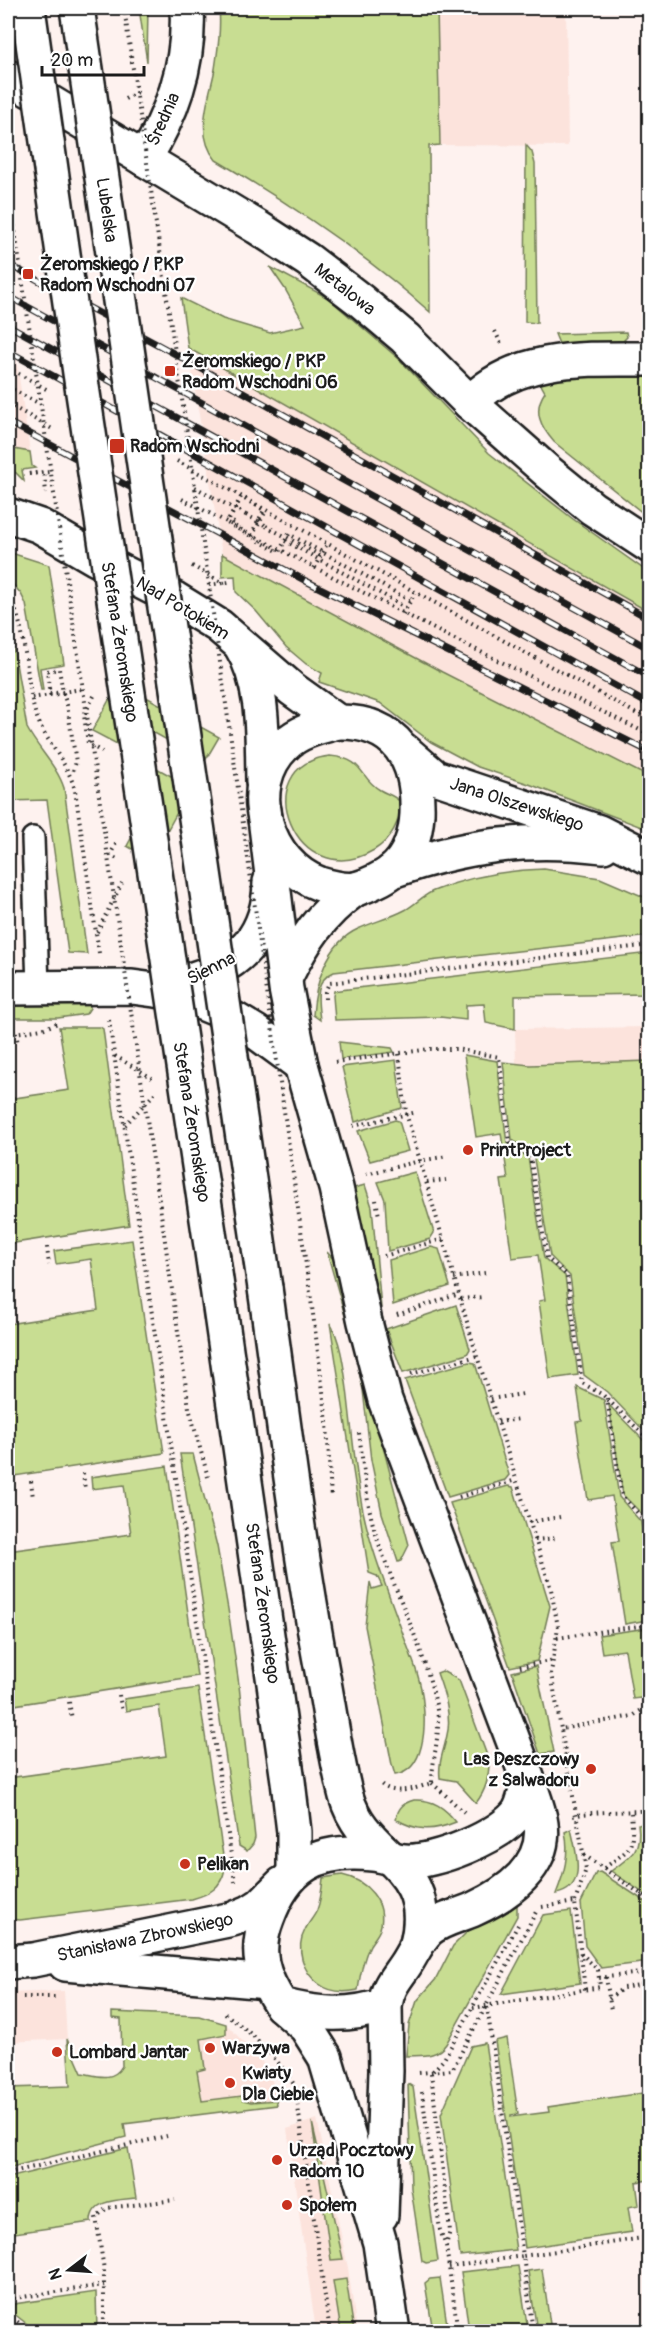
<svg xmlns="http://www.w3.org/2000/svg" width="657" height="2339" font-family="Pangolin,sans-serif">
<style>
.built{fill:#fce3dc}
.green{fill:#c8dd92;stroke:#727c57;stroke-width:1.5}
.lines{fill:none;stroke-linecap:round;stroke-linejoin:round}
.service-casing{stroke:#1c1c1c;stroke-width:26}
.minor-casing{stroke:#1c1c1c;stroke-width:38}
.tertiary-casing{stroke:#1c1c1c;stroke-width:38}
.secondary-casing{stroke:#1c1c1c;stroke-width:38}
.path{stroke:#1c1c1c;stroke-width:4;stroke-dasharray:1.5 4.5;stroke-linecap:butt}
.service{stroke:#fff;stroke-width:21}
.minor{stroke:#fff;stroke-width:33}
.tertiary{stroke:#fff;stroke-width:33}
.secondary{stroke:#fff;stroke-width:33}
.rail-casing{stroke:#1c1c1c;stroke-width:7}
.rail{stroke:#fff;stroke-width:4.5;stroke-dasharray:14;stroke-linecap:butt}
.secondary-bridge-casing{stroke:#1c1c1c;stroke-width:38;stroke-linecap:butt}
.path-bridge{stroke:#1c1c1c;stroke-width:4;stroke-dasharray:1.5 4.5;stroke-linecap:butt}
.secondary-bridge{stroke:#fff;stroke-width:33}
.poi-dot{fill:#c8321e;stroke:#fff;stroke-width:2}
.labels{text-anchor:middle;stroke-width:4.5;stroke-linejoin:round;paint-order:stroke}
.street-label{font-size:18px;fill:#1c1c1c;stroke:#fff}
.poi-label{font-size:18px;font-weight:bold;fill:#1c1c1c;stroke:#fff;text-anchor:start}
</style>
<rect width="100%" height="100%" fill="#fef2ef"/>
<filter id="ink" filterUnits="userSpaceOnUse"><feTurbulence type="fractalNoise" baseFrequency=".0167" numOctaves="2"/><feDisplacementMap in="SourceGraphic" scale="12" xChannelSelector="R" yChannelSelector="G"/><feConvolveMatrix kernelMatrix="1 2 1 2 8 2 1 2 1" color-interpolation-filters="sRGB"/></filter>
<g filter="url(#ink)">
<!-- built -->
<g class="built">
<path d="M437 8H566L568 146 440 145Z"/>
<path d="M8 279 14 321 11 323 30 452 8 448Z"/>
<path d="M188 348 649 612V777L442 672 222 554Z"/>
<path d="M649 1027V1061L530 1065 516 1064 515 1029Z"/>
<path d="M64 1991 67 2039 8 2042V1993Z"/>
<path d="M226 2024 261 2060 274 2085 276 2100 251 2102 243 2100 242 2096 202 2102 197 2070 205 2069 201 2039 226 2034Z"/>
<path d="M317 2119 348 2268 357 2331H316L287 2129Z"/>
</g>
<!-- green -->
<g class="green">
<path d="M139 8H148L147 62Z"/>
<path d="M219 8H437L440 145 429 146 430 312C364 253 292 205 216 160 194 134 209 99 215 69 218 49 221 28 219 8Z"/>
<path d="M526 145 532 152 535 164 537 323 525 322Z"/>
<path d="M270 267 328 298 399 359 489 453 573 519 649 573V612L188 348 181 298 223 319 270 333 305 325 285 289Z"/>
<path d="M626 332 627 337 620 344 560 346 555 334Z"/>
<path d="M649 375V518L554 442C541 427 532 411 545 392L540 383 549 377Z"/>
<path d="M8 448 30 452 32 466 35 468 22 470 24 481 16 473 8 470Z"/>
<path d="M8 552 49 565 64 664 40 668 43 690H41L26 604 21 594 8 578Z"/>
<path d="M222 554 442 672 649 777V830L529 784 478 767 431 742 380 703 319 682 322 673 306 664 286 647 256 611 236 592 235 576 222 577Z"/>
<path d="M8 616 27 728C38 749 57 766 64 788L87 954 68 953 47 800 8 801Z"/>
<path d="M119 682 219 737 205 761 131 720 117 744 92 731Z"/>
<path d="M330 756C366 759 358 777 380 790 388 795 395 795 401 803 400 822 391 840 374 850 296 896 245 765 330 756Z"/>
<path d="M142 760 191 787 151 860 127 846 153 798Z"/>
<path d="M544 869 600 878 649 899V936L334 972C313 981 318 1002 320 1020L313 1015C315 984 327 943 358 929 373 922 390 918 405 910 416 904 424 894 436 890 471 876 507 870 544 869Z"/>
<path d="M649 953V994L515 996V1029L486 1023 484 1004 466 1005V1020L440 1017 335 1020 333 996 334 991 340 990Z"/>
<path d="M90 1003V1008L86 1014 58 1018H8V1004Z"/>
<path d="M59 1027H100L103 1029 129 1225 8 1244V1099L69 1090Z"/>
<path d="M339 1042 392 1048 394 1052 341 1059Z"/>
<path d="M464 1055 497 1061 507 1144 528 1157 544 1258 565 1276 578 1375 550 1379 539 1301 545 1300 538 1255 512 1258 501 1180 508 1179 501 1133 476 1137Z"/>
<path d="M396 1060 402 1108 355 1122 342 1067Z"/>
<path d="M649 1061H650L649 1436 607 1392 584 1375 570 1276 550 1256 533 1153 512 1140 503 1062 530 1065Z"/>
<path d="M395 1120 399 1121 408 1151 370 1161 358 1131Z"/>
<path d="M415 1172 434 1233 430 1239 388 1251 385 1200 378 1182Z"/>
<path d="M365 1185 372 1207 381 1308 365 1245 354 1188Z"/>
<path d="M132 1240 164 1453 8 1477V1324L98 1310 91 1259 56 1264 54 1251Z"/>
<path d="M431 1247 439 1249 450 1286 393 1305 389 1260Z"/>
<path d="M327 1252 337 1263 349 1318 409 1545 401 1561 398 1562 382 1513 371 1460 363 1390 355 1351Z"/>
<path d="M456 1305 470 1349 467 1354 403 1373 386 1329Z"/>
<path d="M330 1323C341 1341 344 1369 347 1389 352 1430 355 1471 363 1511 372 1554 390 1596 404 1637 412 1658 421 1679 423 1702 426 1726 425 1771 395 1775L392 1765 365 1626 370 1582 372 1589 382 1586 377 1576 369 1573Z"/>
<path d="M469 1362 475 1363 509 1475 505 1480 448 1497 405 1380Z"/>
<path d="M577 1387 604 1400 619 1497 641 1522 649 1587V1618L647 1620 625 1624 612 1542 619 1541 612 1496 588 1500 576 1422 582 1421Z"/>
<path d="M609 1405 649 1446V1543L646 1518 623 1495Z"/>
<path d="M180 1454H193L217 1546 228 1609 239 1685 255 1838 253 1844 247 1851 239 1846Z"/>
<path d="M167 1466 197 1676 8 1706V1551L131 1534 124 1485 92 1489 91 1477Z"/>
<path d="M508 1486 513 1487 550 1606 537 1661 510 1667 450 1503Z"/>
<path d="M649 1625V1697L633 1699 625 1650 602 1653 599 1635 647 1628Z"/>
<path d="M536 1666 554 1752 540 1754 512 1672Z"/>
<path d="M442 1671 459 1680 489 1761C489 1778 486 1790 476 1803L456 1781 440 1778C438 1762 444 1751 447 1735 452 1716 444 1692 437 1673Z"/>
<path d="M198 1688 225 1869C221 1888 210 1894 192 1899L20 1920 8 1919V1778L166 1756 159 1706 126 1711 124 1699Z"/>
<path d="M414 1800C433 1799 445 1808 456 1822 434 1831 417 1832 396 1819 398 1808 403 1803 414 1800Z"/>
<path d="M649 1822H650L649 1897 611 1871C631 1856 642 1851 638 1824Z"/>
<path d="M571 1829C576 1852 588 1888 556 1894 564 1874 570 1853 565 1832Z"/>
<path d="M600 1872 649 1904V1962L601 1968 585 1946 581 1903 596 1873Z"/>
<path d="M342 1875C366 1880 388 1902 380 1929 378 1935 373 1940 370 1945 363 1959 360 1975 358 1990 344 1993 331 1993 319 1984 303 1973 295 1948 305 1930 308 1923 314 1917 317 1910 321 1900 322 1889 323 1878Z"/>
<path d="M517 1901V1916L446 2044C436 2058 422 2055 406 2056L409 2025 417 2001 436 1979 453 1946 474 1925Z"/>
<path d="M571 1911 580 1983 501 1994 543 1915Z"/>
<path d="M112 2012 199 2016 226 2024V2034L201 2039 205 2069 197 2071 202 2101 242 2096 243 2100 251 2102 276 2100 277 2105 124 2124 126 2137 8 2168V2088L70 2086 67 2039 82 2073C98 2076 113 2082 122 2066L121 2019 112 2018Z"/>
<path d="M507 2038 518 2114 511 2115V2117L549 2112 548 2107 649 2092V2180L636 2182 639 2205 628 2207 632 2232 525 2248 495 2041Z"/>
<path d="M485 2043 516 2250 460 2256 441 2114 471 2046Z"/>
<path d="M408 2084 413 2087 438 2261 426 2263 422 2261 411 2188Z"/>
<path d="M312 2122 343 2259 331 2260Z"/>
<path d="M128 2148 136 2198C119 2200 91 2199 91 2222L8 2234V2178Z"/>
<path d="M518 2266 528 2331H469L461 2272Z"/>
<path d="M542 2269 551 2331H537L528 2271Z"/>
<path d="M440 2278 448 2331H433L425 2283 430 2279Z"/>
<path d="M346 2279 354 2331H341L333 2281Z"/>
<path d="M96 2292 97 2331H36L13 2313 14 2304Z"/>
</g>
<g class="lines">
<defs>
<path id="service" d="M33 838 38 987"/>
<g id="minor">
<path d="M470 403C515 354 589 359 650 359"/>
<path d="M193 979C242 964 269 933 270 882"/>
<path d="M8 988 132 987 177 993 221 1011 256 1032 301 1065"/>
</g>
<g id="tertiary">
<path d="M8 77 257 227 308 260 360 300 405 338 470 403 548 472 592 508 650 546"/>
<path d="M144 159C173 113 190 62 187 8"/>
<path d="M8 1962 33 1960 233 1919 250 1912 261 1905 282 1884"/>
<path d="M65 1964 267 1982"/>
<path d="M281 2005 306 2027 325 2057 380 2243 393 2332"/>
<path d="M381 2215 386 2071 385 2005"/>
</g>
<g id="secondary">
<path d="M8 515 40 526 95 558 175 599 219 626 292 689 338 722"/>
<path d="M241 646C265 685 262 738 263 782"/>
<path d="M338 722C397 721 419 760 417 814 416 834 409 858 392 871 384 878 366 886 356 889 344 891 330 887 320 884 267 865 241 787 285 745 299 731 319 727 338 722Z"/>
<path d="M405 751 435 777 599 832 650 858"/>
<path d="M264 810 286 989 294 1030 301 1065 336 1188 365 1322 385 1400 528 1780C533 1795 539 1809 541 1824 547 1866 507 1894 474 1909 459 1916 441 1919 428 1930 418 1940 413 1953 405 1965 395 1980 388 1986 385 2005 349 2017 317 2015 281 2005 262 1976 254 1952 267 1919 286 1866 317 1848 373 1854 384 1855 393 1860 404 1861 433 1864 503 1836 519 1811 524 1802 526 1791 528 1780"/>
<path d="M392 871C464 845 527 837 603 846"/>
<path d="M285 978C304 940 320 915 355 889"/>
<path d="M213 1259 288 1781 294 1832V1873"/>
<path d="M265 1288C283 1416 298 1544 322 1671 330 1712 335 1755 346 1796 364 1860 437 1862 417 1944"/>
</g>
</defs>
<!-- service casing -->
<use href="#service" class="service-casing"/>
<!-- minor casing -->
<use href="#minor" class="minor-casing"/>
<!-- tertiary casing -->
<use href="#tertiary" class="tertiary-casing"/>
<!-- secondary casing -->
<use href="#secondary" class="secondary-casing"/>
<!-- path -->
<g class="path">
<path d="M125 99 139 91"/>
<path d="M495 331 501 344"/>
<path d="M8 368 50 391"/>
<path d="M8 387 40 404"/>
<path d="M8 404 54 430"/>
<path d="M177 461 650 721"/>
<path d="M29 474 44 472 46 493"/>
<path d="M195 487 213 497"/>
<path d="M182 499 432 628 650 735"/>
<path d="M246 515 260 522"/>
<path d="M234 523 229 520 239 502"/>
<path d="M266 526 321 556"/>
<path d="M252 536 266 511"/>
<path d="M285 541 300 549"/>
<path d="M192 566 223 583 229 582"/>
<path d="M314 568 327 544"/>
<path d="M393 591 410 601"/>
<path d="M8 595C27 623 25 679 35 712 44 741 67 760 75 790L99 953"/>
<path d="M389 598 406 608"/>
<path d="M403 614 415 593"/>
<path d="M63 693 67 705 76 762 72 774"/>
<path d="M94 696 84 715 88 744 102 752"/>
<path d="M32 698 63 693 59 669 47 671 49 688"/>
<path d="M116 844 110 855 119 860"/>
<path d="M97 932 122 883"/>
<path d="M325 999V992L329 983 650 945"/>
<path d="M109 1020 235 1882"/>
<path d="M16 1033 18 1044"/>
<path d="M8 1034 42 1029 58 1023"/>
<path d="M399 1054 406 1113 477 1356 551 1589 558 1627 551 1673 561 1729"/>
<path d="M115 1056 152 1078"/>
<path d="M335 1062 430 1049H456L499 1057 510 1143 530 1156 547 1258 567 1275 582 1383 603 1395 650 1441"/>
<path d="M125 1125 155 1093"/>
<path d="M353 1126 417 1112"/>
<path d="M366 1174 420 1161 448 1156"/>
<path d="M427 1182 446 1180"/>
<path d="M376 1200 379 1216"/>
<path d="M164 1234 189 1408 208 1477"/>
<path d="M47 1247 49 1265"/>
<path d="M384 1256 443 1239"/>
<path d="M454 1278 485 1273"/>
<path d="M461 1299 483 1297"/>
<path d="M313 1314 327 1422 331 1499"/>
<path d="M397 1315 459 1294"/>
<path d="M411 1374 477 1356"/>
<path d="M607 1398 622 1496 644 1520 650 1561"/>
<path d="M491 1399 523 1394"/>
<path d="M498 1422 520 1419"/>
<path d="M359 1433C364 1469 366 1507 378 1541 397 1597 426 1652 437 1710 441 1734 432 1758 432 1783 416 1788 393 1797 380 1783"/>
<path d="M83 1473 85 1490"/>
<path d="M31 1481 33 1498"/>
<path d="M459 1497 516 1480"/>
<path d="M529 1522 560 1517"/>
<path d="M535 1540 557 1538"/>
<path d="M557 1638 646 1625 650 1622"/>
<path d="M520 1667 554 1660"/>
<path d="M119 1695 122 1712"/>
<path d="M69 1702 72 1719"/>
<path d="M13 1711 16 1728"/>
<path d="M432 1783 464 1812"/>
<path d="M573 1816C598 1810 624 1813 650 1810"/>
<path d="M584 1855 650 1900"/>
<path d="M604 1868C633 1847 634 1849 631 1813"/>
<path d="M575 1902 586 1869 561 1729 633 1716 643 1709H650"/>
<path d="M542 1907 575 1902 585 1990"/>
<path d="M581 1953 598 1970 599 1978"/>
<path d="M606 1977 611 2010"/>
<path d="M23 1997H55"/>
<path d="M609 1999 623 1988 650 1983"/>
<path d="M487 2007 523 2256 650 2237"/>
<path d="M473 2008 600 1987 599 1978 650 1972"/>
<path d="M225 2014C253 2033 277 2058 295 2086L330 2332"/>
<path d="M433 2071 444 2059 518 1925"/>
<path d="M419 2073 452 2070 536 1912"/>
<path d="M431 2073 450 2231 446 2245"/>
<path d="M422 2092 440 2230 446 2246 458 2332"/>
<path d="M8 2173 167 2136"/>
<path d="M647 2239 650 2257"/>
<path d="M449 2267 523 2256 533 2332"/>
<path d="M8 2299 104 2285"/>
<path d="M8 2314 30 2332"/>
<path d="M104 2332V2270L96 2217 107 2208 175 2200"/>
</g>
<!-- service -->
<use href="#service" class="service"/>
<!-- minor -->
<use href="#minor" class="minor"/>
<!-- tertiary -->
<use href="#tertiary" class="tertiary"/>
<!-- secondary -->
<use href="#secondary" class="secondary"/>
<defs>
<g id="rail">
<path d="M8 264 166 349 650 619"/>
<path d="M8 296 650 649"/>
<path d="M8 325 650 677"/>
<path d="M8 351 650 705"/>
<path d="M8 422 306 581 650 752"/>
</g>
</defs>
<!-- rail casing -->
<use href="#rail" class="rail-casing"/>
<!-- rail -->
<use href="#rail" class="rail"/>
<defs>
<g id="secondary-bridge">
<path d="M28 8 80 373 213 1259"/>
<path d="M77 8 265 1288"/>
</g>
</defs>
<!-- secondary-bridge casing -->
<use href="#secondary-bridge" class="secondary-bridge-casing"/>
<!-- path-bridge -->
<g class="path-bridge">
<path d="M124 8 195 487 313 1314"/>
<path d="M8 184 164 1234"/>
<path d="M29 474 50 472"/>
<path d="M213 497 246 515"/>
<path d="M259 520 266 526"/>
<path d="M254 529 264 510 241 497 227 523 279 552 289 534 393 591"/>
<path d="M300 549 389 598"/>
<path d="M209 585 229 582"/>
<path d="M49 688 50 694 81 689"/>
</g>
<!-- secondary-bridge -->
<use href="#secondary-bridge" class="secondary-bridge"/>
</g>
</g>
<!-- markers -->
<g class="poi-dot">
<rect x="22" y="268" width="12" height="12" rx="3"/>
<rect x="164" y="365" width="12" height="12" rx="3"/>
<rect x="109" y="438" width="16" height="16" rx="3"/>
<circle cx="468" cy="1150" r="6"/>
<circle cx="591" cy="1769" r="6"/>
<circle cx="185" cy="1864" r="6"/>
<circle cx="210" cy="2048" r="6"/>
<circle cx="57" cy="2052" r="6"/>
<circle cx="230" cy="2083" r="6"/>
<circle cx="277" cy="2160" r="6"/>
<circle cx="287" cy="2205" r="6"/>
</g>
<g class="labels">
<!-- street labels -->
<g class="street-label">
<text transform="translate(163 119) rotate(-66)" y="6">Średnia</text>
<text transform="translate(107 210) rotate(82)" y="6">Lubelska</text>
<text transform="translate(345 289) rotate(38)" y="6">Metalowa</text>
<text transform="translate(183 608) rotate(31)" y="6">Nad Potokiem</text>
<text transform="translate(120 642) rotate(81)" y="6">Stefana Żeromskiego</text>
<text transform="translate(517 804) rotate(18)" y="6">Jana Olszewskiego</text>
<text transform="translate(211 968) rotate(-27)" y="6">Sienna</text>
<text transform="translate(192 1122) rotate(81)" y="6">Stefana Żeromskiego</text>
<text transform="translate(263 1603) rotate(82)" y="6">Stefana Żeromskiego</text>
<text transform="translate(145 1937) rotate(-12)" y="6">Stanisława Zbrowskiego</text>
</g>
<!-- poi labels -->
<g class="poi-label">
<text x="40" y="270">Żeromskiego / PKP<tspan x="40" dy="21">Radom Wschodni 07</tspan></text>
<text x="182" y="367">Żeromskiego / PKP<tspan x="182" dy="21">Radom Wschodni 06</tspan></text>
<text x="130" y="452">Radom Wschodni</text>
<text x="480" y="1156">PrintProject</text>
<text x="579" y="1765" text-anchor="end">Las Deszczowy<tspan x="579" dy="21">z Salwadoru</tspan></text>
<text x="197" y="1870">Pelikan</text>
<text x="222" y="2054">Warzywa</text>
<text x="69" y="2058">Lombard Jantar</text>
<text x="242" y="2079">Kwiaty<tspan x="242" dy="21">Dla Ciebie</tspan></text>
<text x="289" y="2156">Urząd Pocztowy<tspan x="289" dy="21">Radom 10</tspan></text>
<text x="299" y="2211">Społem</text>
</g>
</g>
<!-- margin -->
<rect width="657" height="2339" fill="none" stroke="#fff" stroke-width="30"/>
<rect x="15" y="15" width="627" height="2309" fill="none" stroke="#1c1c1c" stroke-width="2" filter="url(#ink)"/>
<!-- north arrow -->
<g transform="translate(69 2270) rotate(253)" stroke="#ffffff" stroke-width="4.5" paint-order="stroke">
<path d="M0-4.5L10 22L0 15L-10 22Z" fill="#1c1c1c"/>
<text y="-9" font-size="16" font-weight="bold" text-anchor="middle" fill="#1c1c1c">N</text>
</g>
<!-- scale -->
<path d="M42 66v9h102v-9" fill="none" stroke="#1c1c1c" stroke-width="3"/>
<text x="51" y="66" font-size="18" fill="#1c1c1c" stroke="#ffffff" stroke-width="4.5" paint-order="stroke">20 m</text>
</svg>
